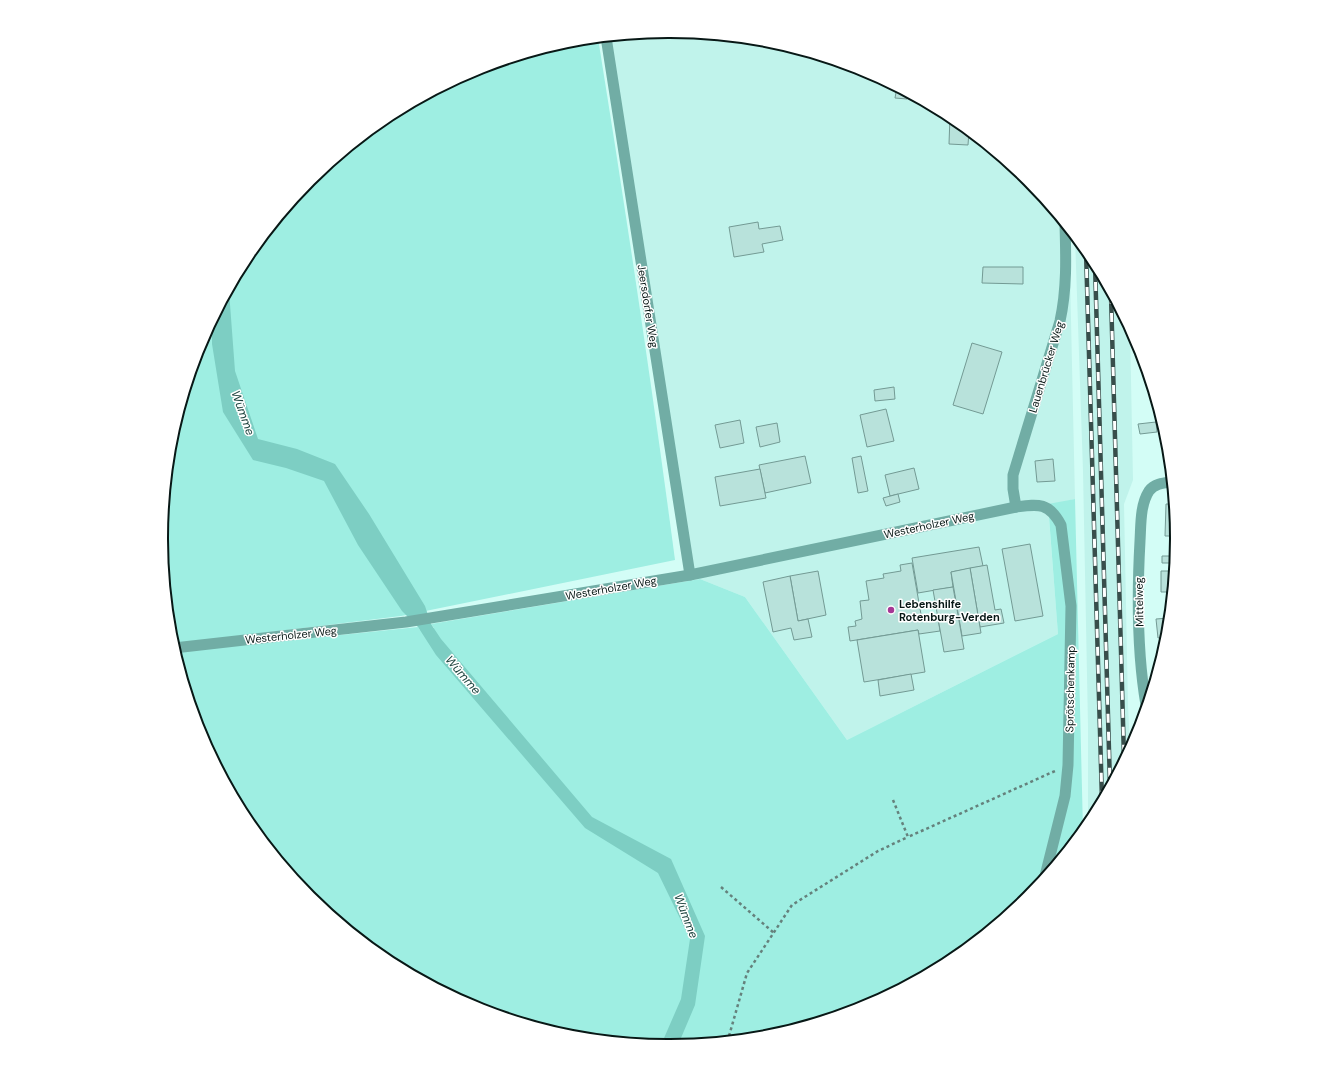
<svg xmlns="http://www.w3.org/2000/svg" width="1338" height="1077" font-family="'DM Sans',sans-serif">
<style>
.built{fill:#c0f3eb}
.green{fill:#9eeee2}
.water{fill:#7dcec3}
.building{fill:#b8e2db;stroke:#739a94}
.lines{fill:none;stroke-linecap:round;stroke-linejoin:round}
.path{stroke:#65817c;stroke-width:2.5;stroke-dasharray:3 3;stroke-linecap:butt}
.minor{stroke:#71ada5;stroke-width:11}
.rail-casing{stroke:#384e4b;stroke-width:4.5}
.rail{stroke:#fff;stroke-width:3;stroke-dasharray:9;stroke-linecap:butt}
.poi-dot{fill:#a53795;stroke:#fff;stroke-width:1.5}
.labels{text-anchor:middle;stroke-width:3;stroke-linejoin:round;paint-order:stroke}
.street-label{font-size:11px;fill:#081816;stroke:#fff}
.poi-label{font-size:11px;font-weight:bold;fill:#081816;stroke:#fff;text-anchor:start}
.water-label{font-size:12px;font-style:italic;fill:#1d433e;stroke:#fff}
.rim{fill:none;stroke:#081816;stroke-width:2}
</style>
<rect width="100%" height="100%" fill="#d3fdf6"/>
<!-- built -->
<g class="built">
<path d="M669 31 768 41 863 70 951 117 1028 180 1069 229 1075 499 1048 505 1058 634 847 740 745 597 690 575 608 37Z"/>
<path d="M1075 237 1091 257 1130 329 1133 480 1124 504 1128 705 1130 747 1088 824V726L1083 471Z"/>
</g>
<!-- green -->
<g class="green">
<path d="M598 38C626 212 652 386 675 560L401 616 173 644 171 637 162 538 171 439 200 344 247 256 310 179 387 116 475 70 570 41Z"/>
<path d="M1075 499 1083 831 1028 898 951 961 863 1007 768 1036 669 1046 570 1036 475 1007 387 960 310 897 247 820 200 732 176 652 418 627 420 630 434 628 431 624 700 579 745 597 847 740 1058 634 1048 504Z"/>
</g>
<!-- water -->
<path class="water" d="M229 291 235 371 258 439 297 449 335 464 369 514 425 606 431 624 441 639 592 817 671 859 705 936 695 1005 678 1045H661L681 999 690 939 658 873 585 828 436 655 418 627 402 611 358 545 324 481 286 468 253 460 223 412 212 344V323Z"/>
<!-- building -->
<g class="building">
<path d="M897 87 912 96 908 95 907 99 895 98Z"/>
<path d="M950 116 969 131 968 145 949 144Z"/>
<path d="M758 222 759 229 780 226 783 240 762 244 764 252 734 257 729 227Z"/>
<path d="M983 267H1023V284L982 283Z"/>
<path d="M972 343 1002 352 983 414 953 405Z"/>
<path d="M894 387 895 399 875 401 874 390Z"/>
<path d="M886 409 894 441 867 447 860 415Z"/>
<path d="M740 420 744 443 720 448 715 425Z"/>
<path d="M1156 422 1157 432 1140 434 1138 424Z"/>
<path d="M777 423 780 442 760 447 756 427Z"/>
<path d="M805 456 811 483 765 493 759 465Z"/>
<path d="M861 456 868 491 858 493 852 458Z"/>
<path d="M1053 459 1055 481 1037 482 1035 461Z"/>
<path d="M914 468 919 489 890 496 885 475Z"/>
<path d="M760 469 766 498 720 506 715 477Z"/>
<path d="M898 494 900 502 886 506 883 498Z"/>
<path d="M1166 504H1173L1176 536H1165Z"/>
<path d="M1030 544 1043 616 1015 621 1002 549Z"/>
<path d="M979 547 983 566 951 572 953 587 918 593 912 558Z"/>
<path d="M1162 556H1175L1174 563H1162Z"/>
<path d="M912 563 922 620 938 618 940 631 919 634 918 630 850 641 848 627 856 626 855 621 862 619 860 601 869 600 866 581 884 578 883 574 901 571 900 565Z"/>
<path d="M987 565 995 610 1001 609 1004 623 980 627 970 568Z"/>
<path d="M970 568 981 633 962 636 951 572Z"/>
<path d="M818 571 826 615 798 621 790 576Z"/>
<path d="M1161 571H1173L1171 592H1161Z"/>
<path d="M790 576 798 621 808 619 812 637 794 640 791 628 773 632 763 582Z"/>
<path d="M953 587 964 649 944 652 933 590Z"/>
<path d="M1169 618 1167 637 1158 638 1156 619Z"/>
<path d="M918 630 925 672 864 682 857 640Z"/>
<path d="M911 674 914 690 880 696 878 680Z"/>
</g>
<g class="lines">
<!-- path -->
<g class="path">
<path d="M893 800 908 837 1055 771"/>
<path d="M721 887 774 933"/>
<path d="M729 1036 747 973 792 905 878 851 908 837"/>
</g>
<!-- minor -->
<g class="minor">
<path d="M606 37 690 575"/>
<path d="M1016 507 1013 489V475L1060 321C1067 289 1066 257 1065 225"/>
<path d="M174 648 406 622 467 612 690 575 1016 507C1038 504 1049 502 1061 525L1071 606 1068 765 1065 796 1045 876"/>
<path d="M1146 705C1137 652 1137 595 1140 541 1141 525 1140 505 1149 491 1154 484 1163 483 1171 482"/>
</g>
<defs>
<g id="rail">
<path d="M1086 251 1102 800"/>
<path d="M1095 264 1110 785"/>
<path d="M1111 295 1124 758"/>
</g>
</defs>
<!-- rail casing -->
<use href="#rail" class="rail-casing"/>
<!-- rail -->
<use href="#rail" class="rail"/>
</g>
<!-- markers -->
<circle class="poi-dot" cx="891" cy="610" r="4"/>
<g class="labels">
<!-- street labels -->
<g class="street-label">
<text transform="translate(648 306) rotate(81)" y="4">Jeersdorfer Weg</text>
<text transform="translate(1046 367) rotate(-73)" y="4">Lauenbrücker Weg</text>
<text transform="translate(929 525) rotate(-12)" y="4">Westerholzer Weg</text>
<text transform="translate(611 588) rotate(-10)" y="4">Westerholzer Weg</text>
<text transform="translate(1139 602) rotate(-91)" y="4">Mittelweg</text>
<text transform="translate(291 635) rotate(-6)" y="4">Westerholzer Weg</text>
<text transform="translate(1070 689) rotate(-89)" y="4">Sprötschenkamp</text>
</g>
<!-- poi labels -->
<g class="poi-label">
<text x="899" y="608">Lebenshilfe<tspan x="899" dy="13">Rotenburg-Verden</tspan></text>
</g>
<!-- water labels -->
<g class="water-label">
<text transform="translate(243 413) rotate(70)" y="4">Wümme</text>
<text transform="translate(463 675) rotate(49)" y="4">Wümme</text>
<text transform="translate(686 916) rotate(69)" y="4">Wümme</text>
</g>
</g>
<!-- crop -->
<path d="M0 0H1338V1077H0ZM668 38H670A500 500 0 0 1 1170 538V539A500 500 0 0 1 670 1039H668A500 500 0 0 1 168 539V538A500 500 0 0 1 668 38Z" fill="#fff" fill-rule="evenodd"/>
<path class="rim" d="M668 38H670A500 500 0 0 1 1170 538V539A500 500 0 0 1 670 1039H668A500 500 0 0 1 168 539V538A500 500 0 0 1 668 38Z"/>
</svg>
